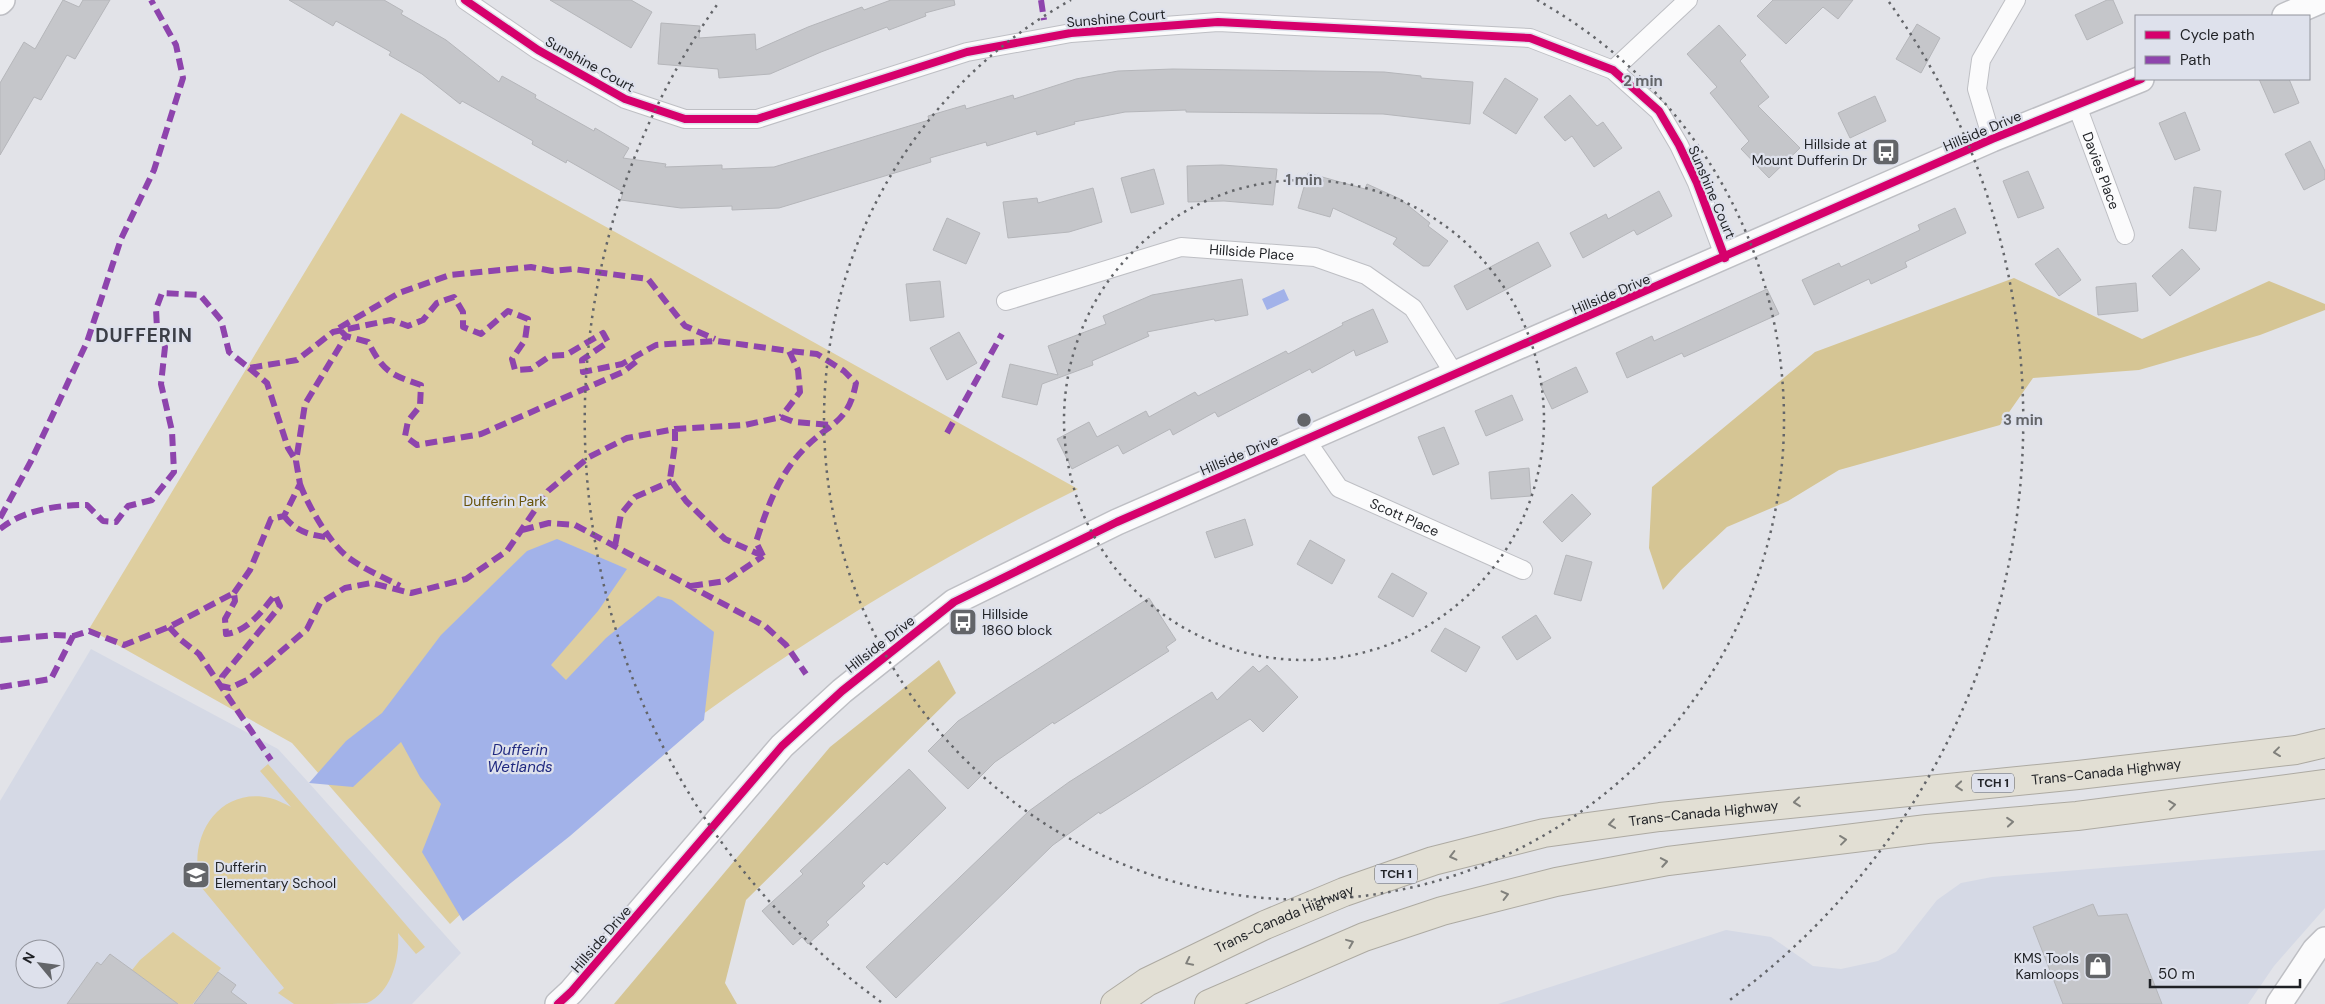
<svg xmlns="http://www.w3.org/2000/svg" width="2325" height="1004" font-family="'DM Sans',sans-serif">
	<style>
		.built { fill: #d5d9e5; fill-rule: evenodd }
		.green { fill: #dece9f }
		.forest { fill: #d5c594 }
		.water { fill: #a2b2e9 }
		.building { fill: #c5c6ca; stroke: #b5b6ba }
		.lines { fill: none; stroke-linecap: round; stroke-linejoin: round }
		.street-casing { stroke: #bebfc4; stroke-width: 20 }
		.secondary-casing { stroke: #bebfc4; stroke-width: 28 }
		.highway-casing { stroke: #adaaa2; stroke-width: 30 }
		.street { stroke: #fbfbfc; stroke-width: 18 }
		.secondary { stroke: #fbfbfc; stroke-width: 25 }
		.highway { stroke: #e2dfd4; stroke-width: 28 }
		.quiet { stroke: #8e44ad; stroke-width: 6; stroke-dasharray: 12 6; stroke-linecap: butt }
		.cycleway-casing { stroke: #dee1ec; stroke-width: 11 }
		.cycleway { stroke: #d6006c; stroke-width: 8 }
		.oneway { stroke: #80807c }
		.ring { fill: none; stroke: #636569; stroke-width: 2.5; stroke-dasharray: 2.5 5 }
		.labels { text-anchor: middle; dominant-baseline: central; stroke-width: 4.5; stroke-linejoin: round; paint-order: stroke }
		.shield { fill: #dee1ec; stroke: #585b61; stroke-width: 1 }
		.shield-label { font-size: 12px; font-weight: bold; fill: #1f2125 }
		.street-label { font-size: 14px; fill: #1f2125; stroke: #dee1ec }
		.poi-label { font-size: 14px; fill: #1f2125; stroke: #dee1ec; text-anchor: end }
		.park-label { font-size: 14px; fill: #675209; stroke: #dee1ec }
		.water-label { font-size: 15px; font-style: italic; fill: #202980; stroke: #dee1ec }
		.district-label { font-size: 19px; font-weight: bold; letter-spacing: 1px; fill: #3c3f47; stroke: #dee1ec }
		.centre { fill: #636569; stroke: #dee1ec; stroke-width: 2.5 }
		.ring-label { font-size: 15px; text-anchor: middle; font-weight: bold; fill: #636569; stroke: #dee1ec; stroke-width: 4.5; stroke-linejoin: round; paint-order: stroke }
	</style>
	<rect width="100%" height="100%" fill="#e2e3e8"/>
	<path class="built" d="M91,649L278,749L309,783L461,953L412,1004H0V801ZM25,949H55V979H25Z
		M2325,850V908L2274,966L2248,1004H1498L1726,930L1771,937L1813,966L1841,969L1878,961L1896,952L1937,900L1961,883L1992,877Z"/>
	<path class="green" d="M401,113L1078,489C848,602 636,747 450,924L292,743L89,629Z
		M268,764L425,947L416,954L398,933C400,957 392,992 367,1003C357,1004 308,1004 294,1004L278,993L284,988L202,888C185,842 216,786 270,798C278,800 285,804 291,807L260,771Z
		M173,932L221,968L193,1004H178L132,970L140,960Z"/>
	<path class="forest" d="M2014,278L2142,339L2269,281L2325,304V310L2260,335L2139,370L2033,378L2000,425L1839,470L1788,501L1727,527L1681,570L1663,590L1649,548L1652,487L1815,352Z
		M939,660L956,693L746,900L725,983L737,1004H614L830,747Z"/>
	<path class="water" d="M1284,289L1289,300L1267,310L1262,299Z
		M557,539L627,569L598,611L551,665L566,680L606,638L658,596L672,600L714,632L704,720L570,836L463,921L422,852L441,804L420,777L401,742L353,787L309,783L346,741L382,713L441,635L527,551Z"/>
	<path class="building" d="M63,0L79,7L83,0H110L75,59L67,55L41,100L34,97L0,155V83L24,42L35,49Z
		M289,0H384L403,11L401,14L446,40L499,82L502,76L536,95L535,98L594,131L595,128L629,148L623,158L666,164L665,167L722,165V169L774,167L929,120L928,116L965,105L966,109L1013,95L1014,99L1076,79L1118,71L1173,69L1384,72L1421,76V78L1473,82L1470,124L1383,114L1186,112V110L1125,112L1074,122L1075,124L1037,135L1036,131L987,146L986,142L930,158L931,162L779,208L732,210V206L681,208L621,200L623,192L567,160L566,163L532,144L533,141L462,101L460,104L422,74L389,55L391,52L336,21L333,26Z
		M550,0H631L652,12L631,48Z
		M891,0H954L955,5L925,13L926,16L889,30L887,27L821,52L770,74L719,78L718,69L658,64L661,23L700,26L699,38L755,34L756,50L808,27L862,7L864,10Z
		M1773,0H1853L1838,19L1823,7L1786,44L1757,16Z
		M2107,0H2113L2123,23L2087,40L2075,15Z
		M1917,24L1940,38L1921,73L1896,59Z
		M1719,25L1746,55L1740,61L1769,97L1758,106L1800,148L1769,178L1741,149L1749,141L1710,93L1717,87L1687,54Z
		M1505,78L1538,99L1516,134L1483,113Z
		M2259,79H2289L2299,103L2274,113Z
		M1570,95L1597,126L1603,122L1622,148L1594,167L1572,136L1565,141L1544,117Z
		M1875,96L1886,121L1850,138L1838,113Z
		M2185,112L2200,150L2175,160L2159,123Z
		M2310,141L2325,171V179L2304,190L2285,154Z
		M1222,165L1277,169L1273,205L1224,201L1188,202L1187,166Z
		M1154,169L1164,204L1131,213L1121,178Z
		M2028,171L2044,208L2018,218L2003,181Z
		M1308,173L1365,189L1367,184L1400,199L1430,223L1428,226L1448,241L1429,266H1423L1393,244L1397,238L1333,208L1330,217L1298,208Z
		M2194,187L2221,191L2216,231L2189,228Z
		M1093,188L1102,222L1069,232L1008,238L1003,202L1037,198L1038,203Z
		M1659,191L1672,216L1637,235L1634,230L1583,258L1570,233L1606,214L1608,219Z
		M1955,208L1966,233L1905,262L1907,267L1871,284L1869,279L1814,305L1802,280L1839,263L1841,267L1920,230L1918,225Z
		M947,218L980,233L966,264L933,250Z
		M1538,242L1551,266L1467,310L1454,286Z
		M2058,248L2081,280L2059,296L2035,264Z
		M2182,249L2200,269L2170,296L2152,276Z
		M1242,279L1248,315L1215,321L1214,319L1147,332L1149,336L1092,361L1093,365L1042,384L1037,405L1002,397L1010,364L1058,375L1048,346L1106,324L1103,316L1152,295Z
		M940,281L944,317L910,321L906,284Z
		M2136,283L2138,311L2098,315L2096,287Z
		M1767,289L1779,314L1684,357L1682,353L1627,378L1616,353L1652,336L1654,341Z
		M1373,309L1388,342L1356,356L1354,350L1312,373L1310,369L1218,417L1215,412L1173,435L1170,429L1123,454L1118,445L1072,469L1057,439L1089,422L1097,437L1146,411L1149,417L1195,392L1198,396L1286,351L1288,354L1343,325L1342,323Z
		M959,332L977,363L947,380L930,348Z
		M1576,367L1588,392L1552,409L1540,384Z
		M1512,395L1523,420L1486,436L1475,411Z
		M1444,427L1459,464L1433,475L1418,437Z
		M1529,468L1531,496L1491,499L1489,472Z
		M1572,494L1591,514L1562,542L1543,522Z
		M1245,519L1253,545L1215,558L1206,532Z
		M1310,540L1345,560L1332,584L1297,564Z
		M1566,555L1592,562L1581,601L1554,594Z
		M1392,573L1427,593L1413,617L1378,597Z
		M1149,598L1176,640L1166,647L1169,651L1054,724L1053,722L995,762L968,789L928,751L958,721L1008,688Z
		M1536,615L1551,638L1517,660L1502,637Z
		M1445,628L1480,647L1466,672L1431,651Z
		M1267,665L1298,697L1263,732L1250,719L1100,814L1099,812L1053,845L896,998L866,967L1029,811L1069,782L1212,692L1217,700L1253,666L1259,672Z
		M909,769L946,808L887,865L884,862L862,883L865,886L826,922L829,925L808,944L802,937L793,945L762,911L803,874L800,871Z
		M2093,904L2098,916L2127,914L2162,1004H2063L2033,927Z
		M110,954L132,970L178,1004H67L97,962L101,965Z
		M218,972L236,985L231,992L247,1004H194Z"/>
	<g class="lines">
		<defs>
			<g id="street">
				<path d="M465,0L538,50L625,99L685,119H757L967,52L1071,33L1218,22L1530,38L1613,70L1659,111L1679,145L1697,183L1725,258"/>
				<path d="M1613,70L1688,0"/>
				<path id="s1" d="M2077,106L2125,235"/>
				<path d="M1992,139L1977,89L1981,60L2016,0"/>
				<path id="s2" d="M1006,301L1181,247L1315,257L1366,275L1413,308L1455,375"/>
				<path id="s3" d="M1306,440L1339,488L1523,570"/>
			</g>
			<path id="secondary" d="M0,2L2,0
				M2285,16L2322,0
				M558,1004L571,992L782,746L842,691L954,602L1117,522L1992,139L2141,79
				M2279,1004L2315,950L2325,940"/>
			<g id="highway">
				<path id="s4" d="M1115,1004L1147,982L1265,925L1344,892L1433,861L1544,833L1660,817L2078,775L2296,750L2325,743"/>
				<path d="M1209,1004L1364,937L1442,911L1556,882L1668,861L1927,829L2077,816L2325,784"/>
			</g>
		</defs>
		<use href="#street" class="street-casing"/>
		<use href="#secondary" class="secondary-casing"/>
		<use href="#highway" class="highway-casing"/>
		<use href="#street" class="street"/>
		<use href="#secondary" class="secondary"/>
		<use href="#highway" class="highway"/>
		<path class="quiet" d="M1041,0L1044,20
			M339,328L399,293L450,275L531,267L552,271L573,269L648,279L685,326L715,339
			M341,331L346,336L368,342C384,372 389,374 421,385L420,406L408,421L405,436L417,445L481,434L623,372L637,361
			M249,368L267,383L288,448L296,461
			M781,417L794,422L831,425
			M675,429V444L670,479L686,501L725,539L763,556
			M947,433L1002,334
			M300,484C308,506 330,544 349,558C364,569 383,577 400,586
			M284,516C297,533 311,535 331,538
			M0,518L31,461L87,342L121,239L154,170L183,78L176,45L151,0
			M0,529C23,510 57,505 87,505L103,521L116,522L128,506L152,500L174,472L172,431L161,384L165,347L157,329L156,309L162,293L200,295L221,320L229,352L249,368L297,360L333,332L391,320L408,326L423,320L437,303L454,297L463,312V327L481,334L508,311L528,319L525,340L512,359L515,370L531,369L550,356L566,355L603,333L608,342L582,360L583,372L622,364L656,345L682,343L717,341L789,351L798,370L800,392L781,417
			M522,530L549,523L575,525L765,626L786,645L806,674
			M615,546L621,514L635,497L672,481
			M763,556L756,542C767,508 778,476 803,450C829,422 848,425 856,383L844,371L817,354L789,351
			M691,586L726,581L763,556
			M234,593L250,570L271,519L284,516L300,484L296,461L305,404L346,336
			M169,627L181,640L199,654L271,760
			M0,640L55,635L73,636L89,631L124,645L169,627L234,593L235,601L225,619L226,634C247,632 262,611 275,595L280,606L222,677L221,686L230,688L247,680L269,662L307,629L320,603L345,588L371,583L411,593L466,579L507,551L548,491L589,457L627,438L675,429L745,425L781,417
			M0,687L51,679L73,636"/>
		<defs>
			<path id="cycleway" d="M465,0L538,50L625,99L685,119H757L967,52L1071,33L1218,22L1530,38L1613,70L1659,111L1679,145L1697,183L1725,258
				M558,1004L571,992L782,746L842,691L954,602L1117,522L1992,139L2141,79"/>
		</defs>
		<use href="#cycleway" class="cycleway-casing"/>
		<use href="#cycleway" class="cycleway"/>
	</g>
	<defs><path id="oneway-chevron" d="M-2-3.5L2.5 0L-2 3.5" fill="none" stroke-width="1.6" stroke-linecap="round" stroke-linejoin="round" transform="scale(1.25)"/></defs>
	<g class="oneway">
		<use href="#oneway-chevron" transform="translate(2277 752) rotate(173)"/>
		<use href="#oneway-chevron" transform="translate(1959 786) rotate(175)"/>
		<use href="#oneway-chevron" transform="translate(1797 802) rotate(174)"/>
		<use href="#oneway-chevron" transform="translate(2172 805) rotate(-7)"/>
		<use href="#oneway-chevron" transform="translate(2010 822) rotate(-5)"/>
		<use href="#oneway-chevron" transform="translate(1612 824) rotate(172)"/>
		<use href="#oneway-chevron" transform="translate(1843 840) rotate(-7)"/>
		<use href="#oneway-chevron" transform="translate(1453 856) rotate(166)"/>
		<use href="#oneway-chevron" transform="translate(1664 862) rotate(-10)"/>
		<use href="#oneway-chevron" transform="translate(1505 895) rotate(-14)"/>
		<use href="#oneway-chevron" transform="translate(1350 943) rotate(-22)"/>
		<use href="#oneway-chevron" transform="translate(1189 962) rotate(154)"/>
	</g>
	<g class="ring">
		<circle cx="1304" cy="420" r="240"/>
		<path d="M1537 0A480 480 0 1 1 1071 0"/>
		<path d="M881 1002A719 719 0 0 1 719 2M1889 2A719 719 0 0 1 1727 1002"/>
	</g>
	<defs>
		<symbol id="bus-square" viewBox="-11 -11 22 22"><rect x="-9" y="-9" width="18" height="18" rx="4" fill="#636569" stroke="#dee1ec"/><path d="M-5-6H5V4H4V6H2V4H-2V6H-4V4H-5ZM-3.5-4V0h7V-4ZM-3.5 1.2v1.5H-2V1.2ZM2 1.2v1.5H3.5V1.2Z" fill="#fff"/></symbol>
		<symbol id="school-square" viewBox="-11 -11 22 22"><rect x="-9" y="-9" width="18" height="18" rx="4" fill="#636569" stroke="#dee1ec"/><path d="M0-5L7-2L0 1L-7-2ZM-4 1L0 2.5L4 1V4Q0 6-4 4Z" fill="#fff"/></symbol>
		<symbol id="shop-square" viewBox="-11 -11 22 22"><rect x="-9" y="-9" width="18" height="18" rx="4" fill="#636569" stroke="#dee1ec"/><path d="M-5-2.5h2.3a2.7 3.5 0 0 1 5.4 0H5L5.5 6h-11ZM-1.5-2.5h3a1.5 2.3 0 0 0-3 0Z" fill="#fff"/></symbol>
	</defs>
	<g fill-rule="evenodd">
		<use href="#bus-square" x="1870" y="136" width="32" height="32"/>
		<use href="#bus-square" x="947" y="606" width="32" height="32"/>
		<use href="#school-square" x="180" y="859" width="32" height="32"/>
		<use href="#shop-square" x="2082" y="950" width="32" height="32"/>
	</g>
	<g class="labels">
		<g class="shield">
			<rect x="1972" y="773.5" width="42" height="19" rx="4"/>
			<rect x="1375" y="864.5" width="42" height="19" rx="4"/>
		</g>
		<g class="shield-label">
			<text x="1993" y="783">TCH 1</text>
			<text x="1396" y="874">TCH 1</text>
		</g>
		<g class="street-label">
			<text transform="translate(1116 18) rotate(-5)">Sunshine Court</text>
			<text transform="translate(590 64) rotate(29)">Sunshine Court</text>
			<text transform="translate(1982 131) rotate(-23)">Hillside Drive</text>
			<text stroke="none"><textPath href="#s1" startOffset="69">Davies Place</textPath></text>
			<text transform="translate(1712 192) rotate(67)">Sunshine Court</text>
			<text stroke="none"><textPath href="#s2" startOffset="254">Hillside Place</textPath></text>
			<text transform="translate(1611 294) rotate(-23)">Hillside Drive</text>
			<text transform="translate(1239 455) rotate(-23)">Hillside Drive</text>
			<text stroke="none"><textPath href="#s3" startOffset="130">Scott Place</textPath></text>
			<text transform="translate(880 644) rotate(-38)">Hillside Drive</text>
			<text stroke="none"><textPath href="#s4" startOffset="1030">Trans-Canada Highway</textPath></text>
			<text stroke="none"><textPath href="#s4" startOffset="625">Trans-Canada Highway</textPath></text>
			<text stroke="none"><textPath href="#s4" startOffset="190">Trans-Canada Highway</textPath></text>
			<text transform="translate(601 939) rotate(-49)">Hillside Drive</text>
		</g>
		<g class="poi-label">
			<text x="1867" y="144">Hillside at<tspan x="1867" dy="16">Mount Dufferin Dr</tspan></text>
			<text x="982" y="614" text-anchor="start">Hillside<tspan x="982" dy="16">1860 block</tspan></text>
			<text x="215" y="867" text-anchor="start">Dufferin<tspan x="215" dy="16">Elementary School</tspan></text>
			<text x="2079" y="958">KMS Tools<tspan x="2079" dy="16">Kamloops</tspan></text>
		</g>
		<g class="park-label">
			<text x="505" y="501">Dufferin Park</text>
		</g>
		<g class="water-label">
			<text x="520" y="750">Dufferin<tspan x="520" dy="17">Wetlands</tspan></text>
		</g>
		<g class="district-label">
			<text x="144" y="335">DUFFERIN</text>
		</g>
	</g>
	<circle cx="1304" cy="420" r="8" class="centre"/>
	<g class="ring-label">
		<text x="1643" y="86">2 min</text>
		<text x="1304" y="185">1 min</text>
		<text x="2023" y="425">3 min</text>
	</g>
	<rect x="2135" y="15" width="175" height="65" fill="#dee1ec" stroke="#92949c"/>
	<rect x="2145" y="31" width="25" height="8" fill="#d6006c" stroke="#92949c"/>
	<text x="2180" y="40" font-size="15" fill="#1f2125">Cycle path</text>
	<rect x="2145" y="56" width="25" height="8" fill="#8e44ad" stroke="#92949c"/>
	<text x="2180" y="65" font-size="15" fill="#1f2125">Path</text>
	<g transform="translate(40 964) rotate(299)"><circle r="24" fill="#dee1ec" stroke="#92949c"/>
	<path d="M0-4L9 19L0 12L-9 19Z" fill="#636569"/>
	<text y="-8" font-size="14" font-weight="bold" text-anchor="middle" fill="#1f2125">N</text>
	</g>
	<path d="M2150 979v8h150v-8" fill="none" stroke="#1f2125" stroke-width="2.5"/>
	<text x="2158" y="979" font-size="15" fill="#1f2125" stroke="#dee1ec" stroke-width="4" paint-order="stroke">50 m</text>
</svg>
